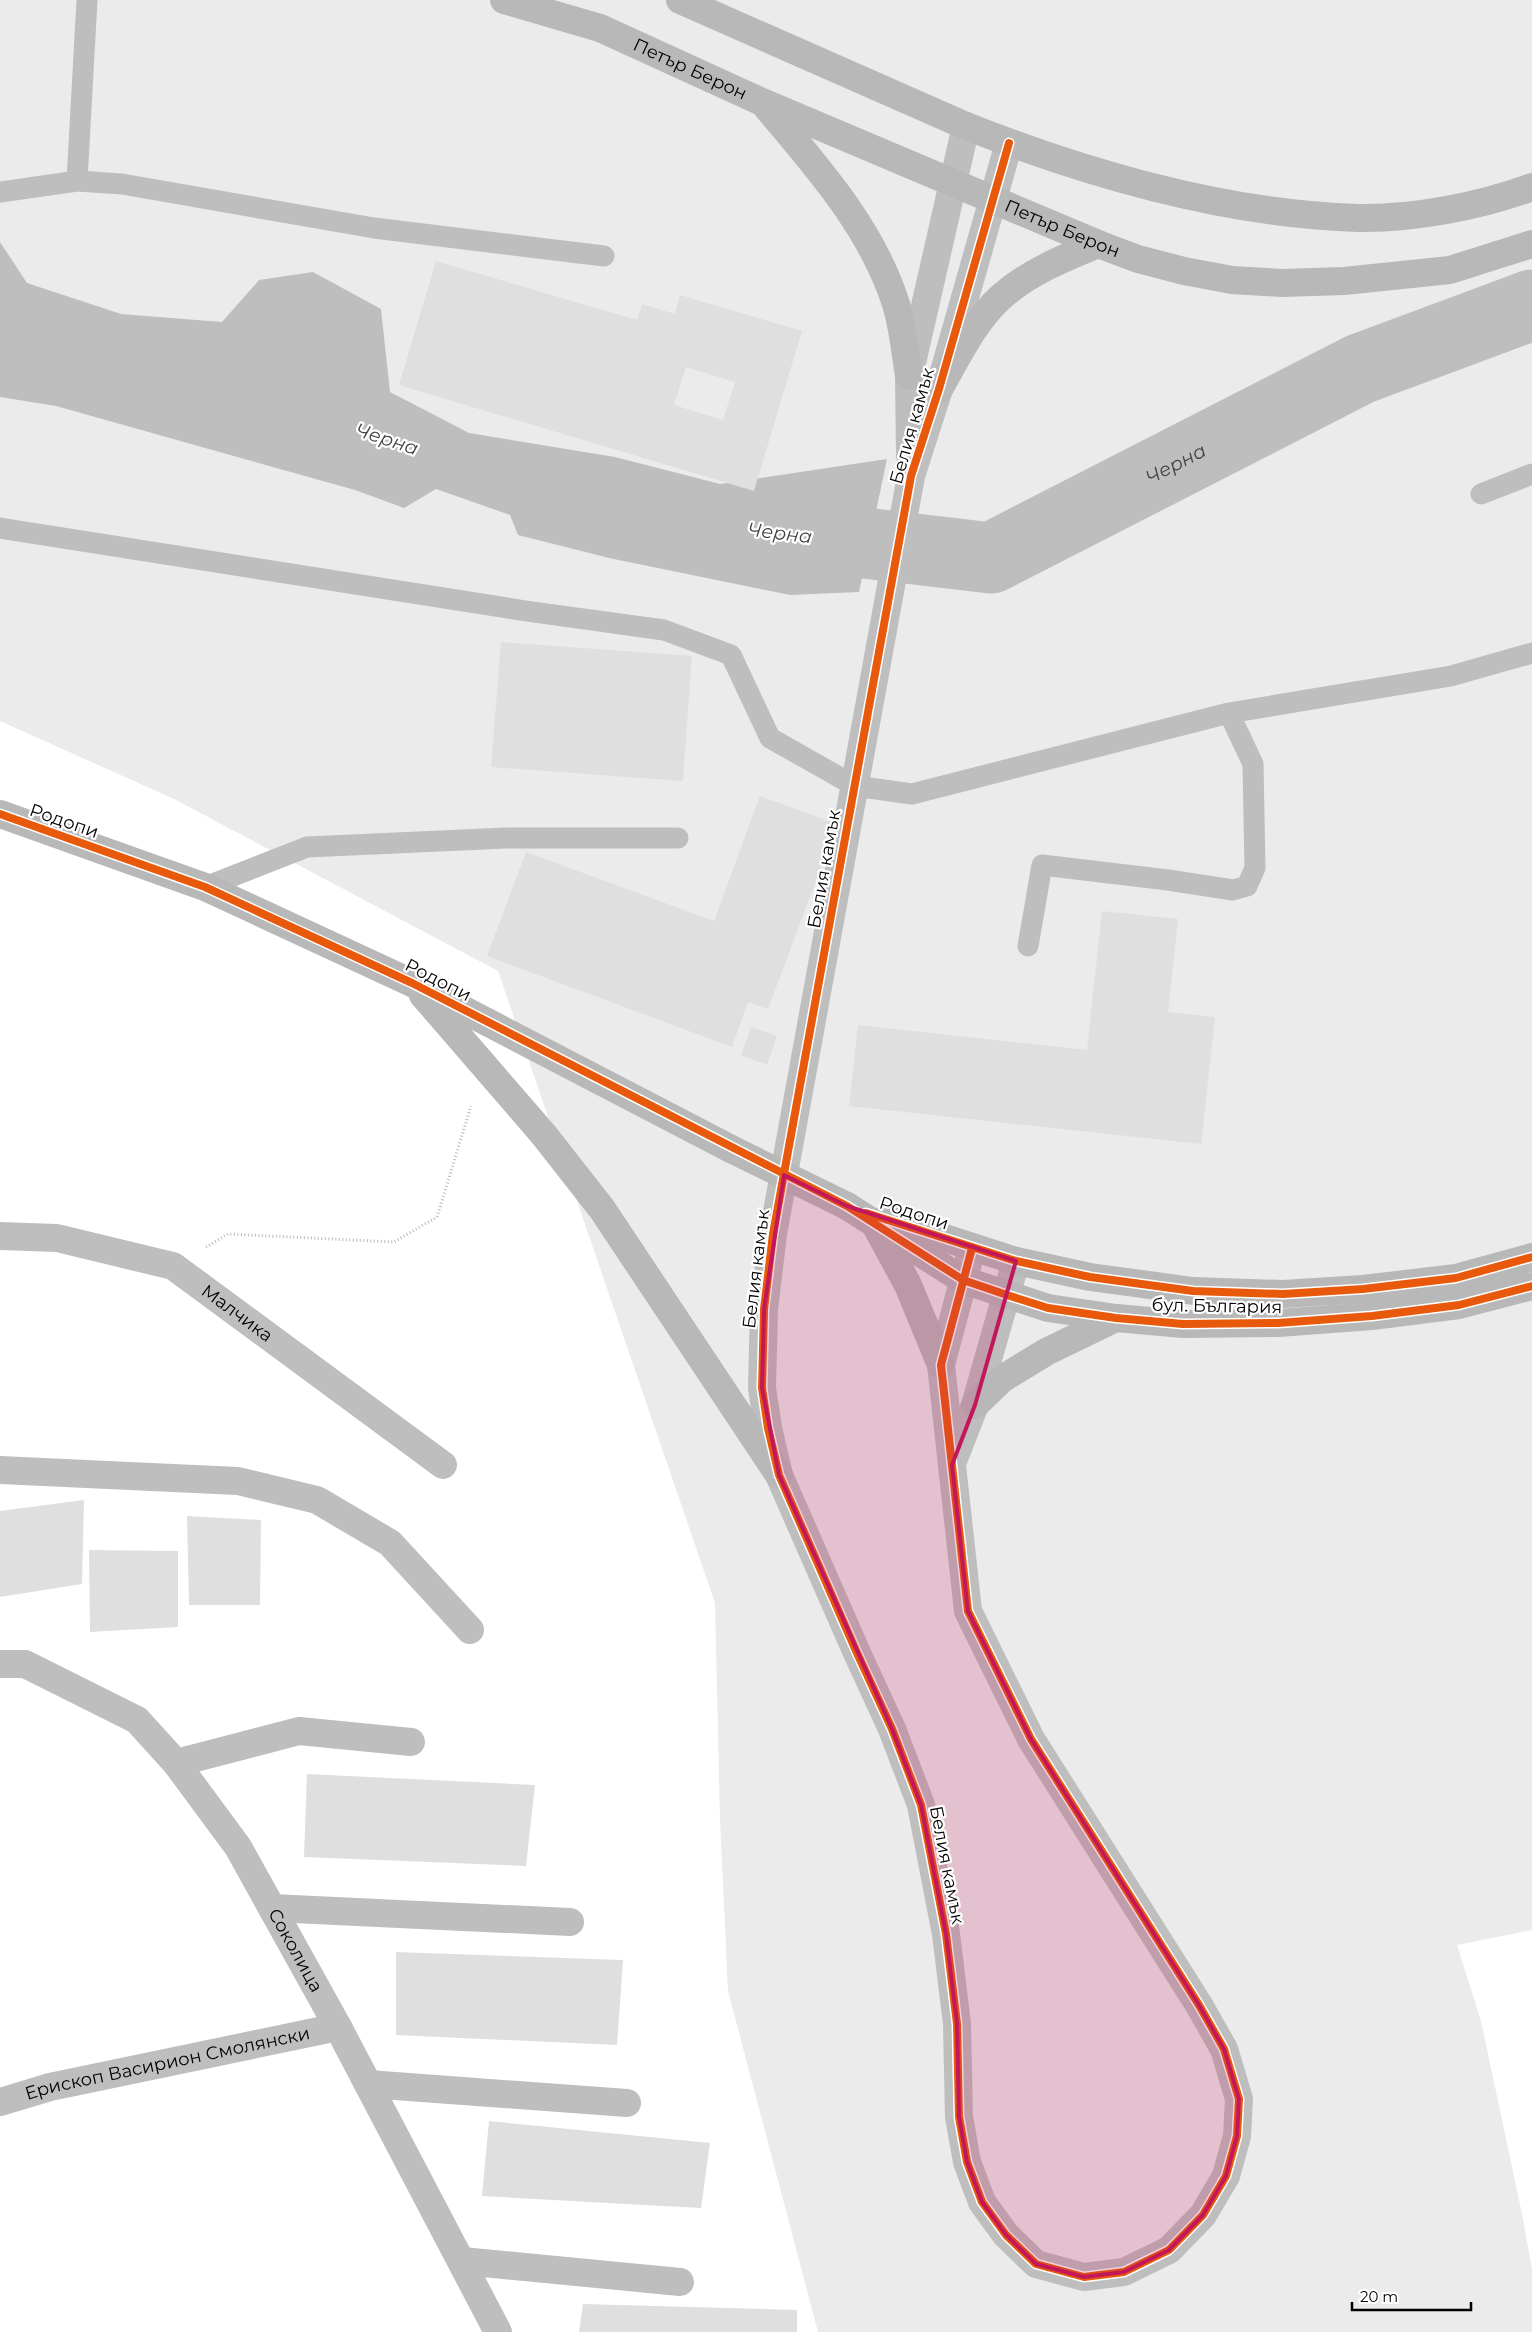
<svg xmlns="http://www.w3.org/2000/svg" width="1532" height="2332" font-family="Montserrat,sans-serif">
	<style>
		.green { fill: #ebebeb }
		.water { fill: #bebebe }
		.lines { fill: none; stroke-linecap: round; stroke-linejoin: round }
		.river { stroke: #bebebe; stroke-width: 71 }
		.building { fill: #dfdfdf; fill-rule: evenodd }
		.path { stroke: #b9b9b9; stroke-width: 3; stroke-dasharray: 1 2.5; stroke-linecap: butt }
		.lane { stroke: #bebebe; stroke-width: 21 }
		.street { stroke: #bebebe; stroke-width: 28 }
		.secondary { stroke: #b8b8b8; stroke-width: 28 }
		.secondary-bridge { stroke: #b8b8b8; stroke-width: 28 }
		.cycleway-casing { stroke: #fff; stroke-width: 11 }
		.cycleway { stroke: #e8590c; stroke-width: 8 }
		.marked { fill: #c2185b; fill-opacity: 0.2; stroke: #c2185b; stroke-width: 4; stroke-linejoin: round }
		.labels { text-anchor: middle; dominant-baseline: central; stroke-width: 4.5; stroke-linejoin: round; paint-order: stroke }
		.street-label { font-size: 18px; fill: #000; stroke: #fff }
		.water-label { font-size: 19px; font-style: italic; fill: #434343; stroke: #fff }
	</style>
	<rect width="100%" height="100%" fill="#fff"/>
	<path class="green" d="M0,0H1532V1930L1457,1945L1481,2021L1522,2214L1532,2269V2332H818L728,1991L720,1819L715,1603L498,971L174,799L0,721Z"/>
	<path class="water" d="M0,242L27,283L121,314L222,322L259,280L313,272L381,309L390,392L469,433L615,457L720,484L887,459L859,592L790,595L609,558L518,535L510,515L436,489L404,508L355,490L56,406L0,397Z"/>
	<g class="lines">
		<path class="river" id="s1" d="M771,532L991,558L1360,369L1532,305"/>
	</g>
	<path class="building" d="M436,261L637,320L642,304L675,314L680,295L802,331L754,491L399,385ZM686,367L735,382L723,420L674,405Z
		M501,642L692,656L683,781L491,767Z
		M760,796L837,824L768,1009L748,1002L732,1047L487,956L526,852L714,921Z
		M1102,911L1178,919L1168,1012L1215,1017L1201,1144L849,1106L858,1025L1087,1050Z
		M751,1027L777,1036L767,1065L741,1055Z
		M84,1500L82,1584L0,1597V1511Z
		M187,1516L261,1520L260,1605H189Z
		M89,1550L178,1551V1627L90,1632Z
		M307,1774L535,1785L526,1866L304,1857Z
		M396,1952L623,1960L617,2045L396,2035Z
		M489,2121L710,2143L701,2208L482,2196Z
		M583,2304L797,2310V2332H579Z"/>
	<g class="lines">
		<path class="path" d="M206,1247L228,1234L394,1242L437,1217L471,1106"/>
		<path class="lane" d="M77,181L87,0
			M0,192L77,181L122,184L374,228L604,256
			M1481,494L1532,474
			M0,528L526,611L664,630L731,655L770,738L855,786L912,794L1229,713L1451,676L1532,653
			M205,887L307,847L506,838H678
			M1028,946L1042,865L1168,880L1233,890L1247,886L1255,868L1253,764L1229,713"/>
		<g class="street">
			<path d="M910,455L909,376L966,126"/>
			<path id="s2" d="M0,1236L57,1238L173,1266L443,1465"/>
			<path d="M972,1248L941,1365L968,1611L1031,1739L1199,2005L1224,2049L1239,2099L1237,2136L1226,2176L1203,2215L1169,2250L1124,2272L1084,2277L1036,2264L1006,2235L982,2202L967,2162L959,2117L957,2024L946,1934L921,1805L892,1729L857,1653L779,1475L768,1428L762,1388L764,1309L773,1234L911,476L939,389L1009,143"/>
			<path d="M953,1461L975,1405L1016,1261"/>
			<path d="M0,1470L238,1481L317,1500L390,1543L470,1630"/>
			<path id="s3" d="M0,1664H25L137,1720L176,1763L238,1847L338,2027L498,2332"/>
			<path d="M176,1763L299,1731L411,1742"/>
			<path d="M272,1908L570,1922"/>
			<path d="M368,2084L627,2103"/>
			<path id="s4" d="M0,2102L50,2087L338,2027"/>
			<path d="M462,2261L680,2282"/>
		</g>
		<g class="secondary">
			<path id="s5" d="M504,0L600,28L762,102L1098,244L1138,259L1184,271L1232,280L1282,283L1344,281L1450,270L1532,244"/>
			<path d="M680,0L966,126C1088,174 1226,214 1358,218C1413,219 1481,206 1532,187"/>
			<path d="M765,105C815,165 870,225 895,301C903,325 905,351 909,376"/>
			<path d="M939,389C957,358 974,321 1001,297C1029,272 1064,258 1098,244"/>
			<path d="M0,814L205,887L412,983L731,1149"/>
			<path d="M423,995L544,1135L602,1209L779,1475"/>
			<path d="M847,1206L963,1280L1048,1308L1116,1318L1183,1324L1278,1323L1372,1316L1459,1305L1532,1286"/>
			<path d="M886,1219L1016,1261L1090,1277L1193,1291L1283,1294L1363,1289L1456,1278L1532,1257"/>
			<path d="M876,1226L908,1285L941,1365"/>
			<path d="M975,1405L1002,1379L1046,1352L1116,1318"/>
		</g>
		<path class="secondary-bridge" d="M731,1149L847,1206"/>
		<defs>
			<path id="cycleway" d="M0,814L205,887L412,983L847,1206L963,1280L1007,1295L1048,1308L1116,1318L1183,1324L1278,1323L1372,1316L1459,1305L1532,1286
				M866,1213L1016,1261L1090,1277L1193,1291L1283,1294L1363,1289L1456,1278L1532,1257
				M972,1248L941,1365L968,1611L1031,1739L1199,2005L1224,2049L1239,2099L1237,2136L1226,2176L1203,2215L1169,2250L1124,2272L1084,2277L1036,2264L1006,2235L982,2202L967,2162L959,2117L957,2024L946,1934L921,1805L892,1729L857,1653L779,1475L768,1428L762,1388L764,1309L773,1234L911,476L939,389L1009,143"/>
		</defs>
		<use href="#cycleway" class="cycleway-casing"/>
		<use href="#cycleway" class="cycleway"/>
	</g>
	<path class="marked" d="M784,1175L847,1206L1016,1261L975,1405L952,1465L968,1611L1031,1739L1199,2005L1224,2049L1239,2099L1237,2136L1226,2176L1203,2215L1169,2250L1124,2272L1084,2277L1036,2264L1006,2235L982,2202L967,2162L959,2117L957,2024L946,1934L921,1805L892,1729L779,1475L762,1388L764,1309Z"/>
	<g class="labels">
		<g class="street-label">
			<text stroke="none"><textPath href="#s5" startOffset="199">Петър Берон</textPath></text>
			<text stroke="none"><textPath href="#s5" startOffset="604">Петър Берон</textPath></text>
			<text transform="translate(912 426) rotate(-74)">Белия камък</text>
			<text transform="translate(64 821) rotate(19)">Родопи</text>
			<text transform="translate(824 869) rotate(-80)">Белия камък</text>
			<text transform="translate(438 980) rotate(27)">Родопи</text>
			<text transform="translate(914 1213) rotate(18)">Родопи</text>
			<text transform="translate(756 1269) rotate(-83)">Белия камък</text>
			<text transform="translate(1217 1306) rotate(1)">бул. България</text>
			<text stroke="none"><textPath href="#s2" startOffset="256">Малчика</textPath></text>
			<text transform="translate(947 1865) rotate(79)">Белия камък</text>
			<text stroke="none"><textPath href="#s3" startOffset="431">Соколица</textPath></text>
			<text stroke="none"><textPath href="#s4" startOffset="172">Ерископ Васирион Смолянски</textPath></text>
		</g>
		<g class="water-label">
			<text transform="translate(387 439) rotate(18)">Черна</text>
			<text stroke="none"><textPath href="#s1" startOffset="429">Черна</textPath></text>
			<text transform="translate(780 533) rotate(7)">Черна</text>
		</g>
	</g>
	<path d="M1352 2302v8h119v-8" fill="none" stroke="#000000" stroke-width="2.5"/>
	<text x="1360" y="2302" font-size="15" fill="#000000" stroke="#ffffff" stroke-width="4" paint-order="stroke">20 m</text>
</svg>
